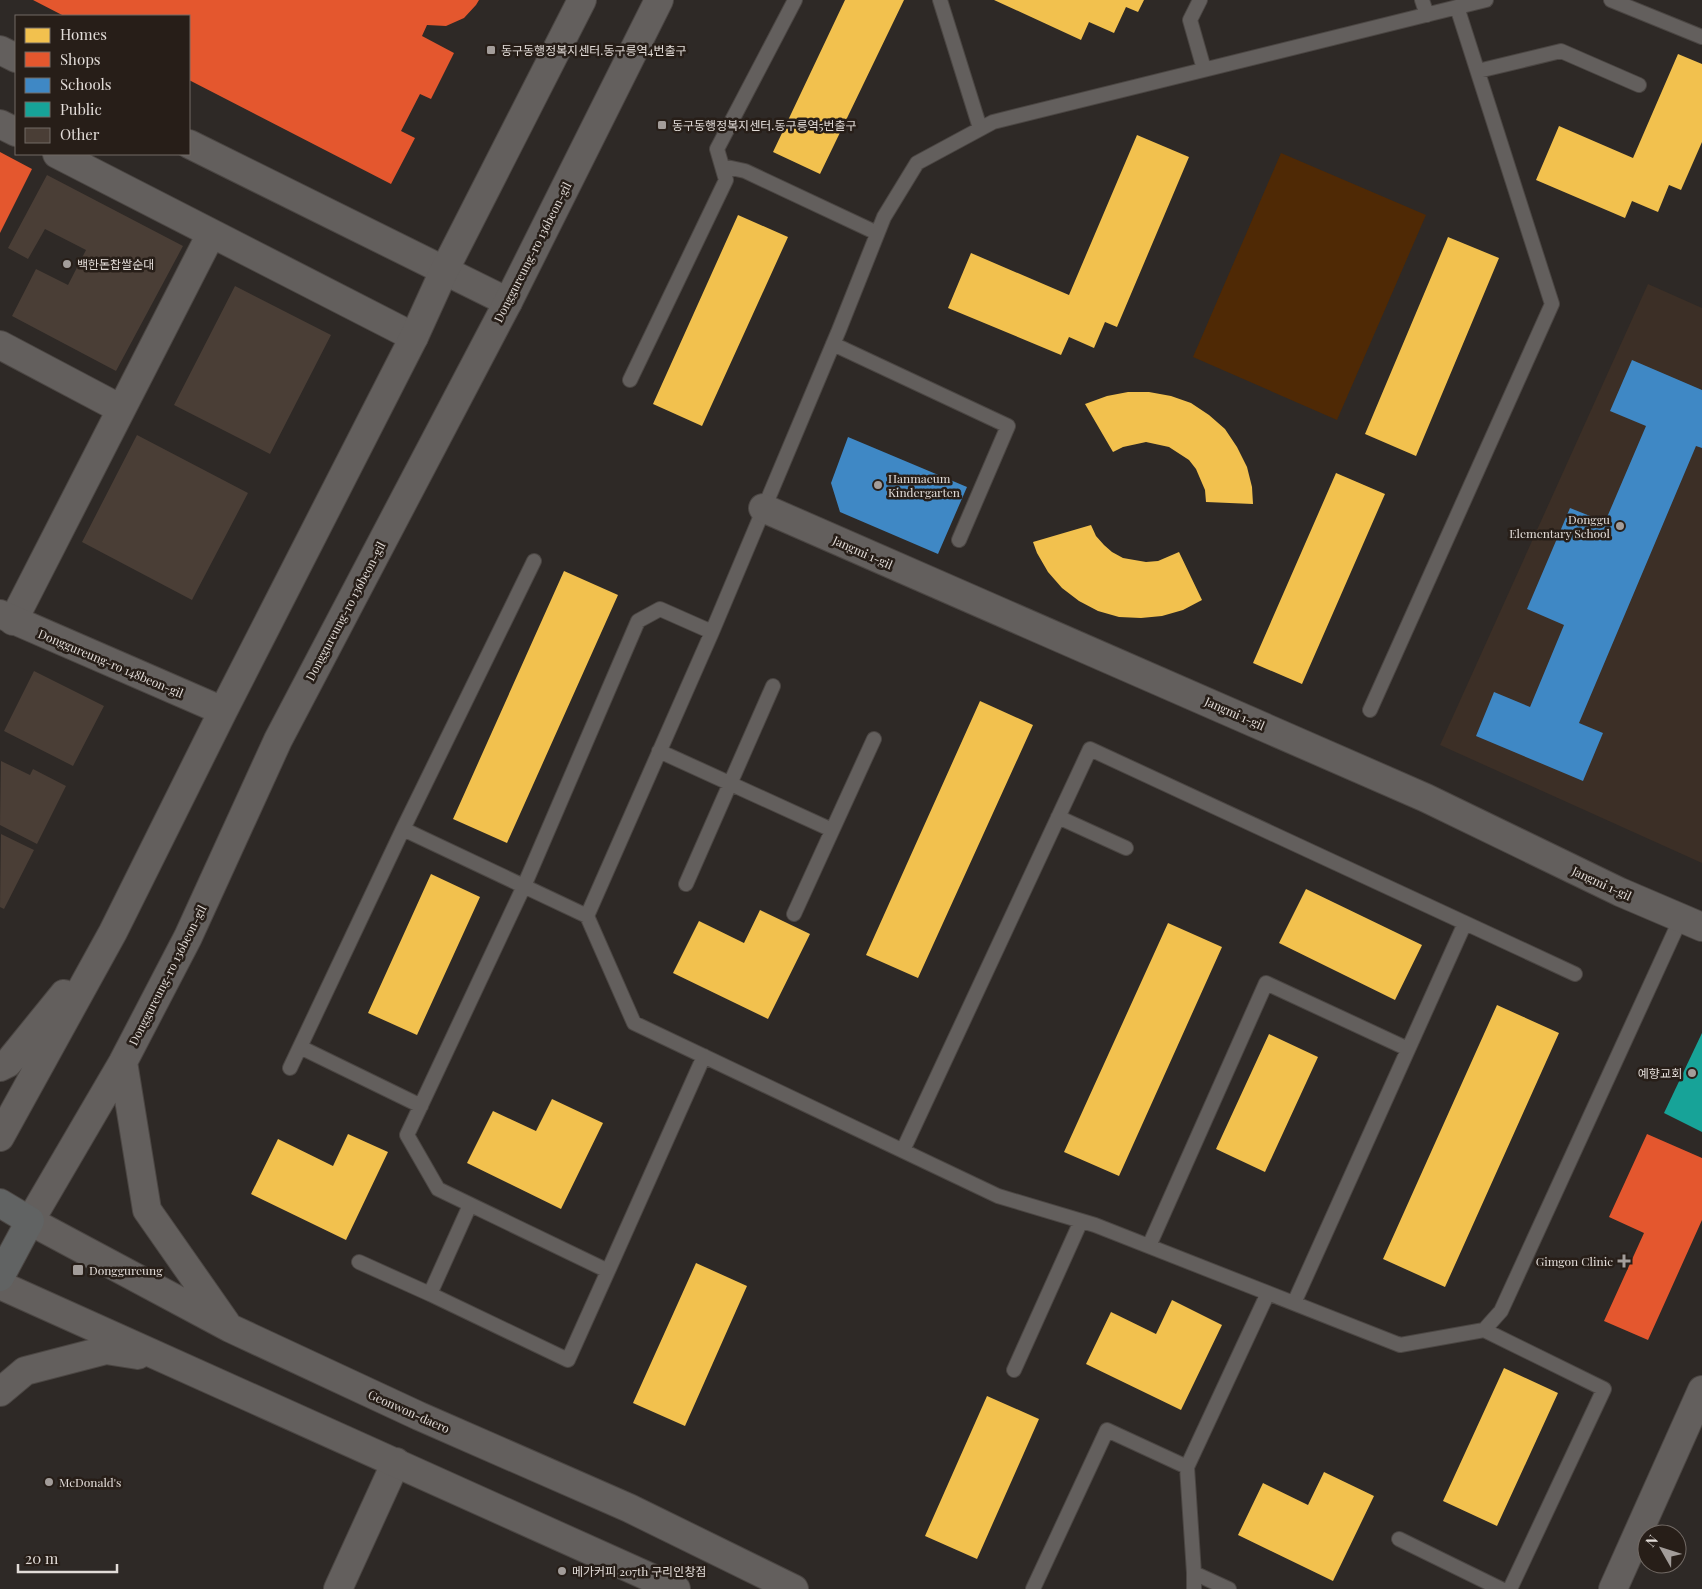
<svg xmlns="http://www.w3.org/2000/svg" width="1702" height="1589" font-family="'Playfair Display','Noto Sans KR',serif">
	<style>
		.built { fill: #3c2f26 }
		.green { fill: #4f2905 }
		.homes { fill: #f2c14e }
		.shops { fill: #e4572e }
		.schools { fill: #3f88c5 }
		.public { fill: #17a398 }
		.building { fill: #4a3e36 }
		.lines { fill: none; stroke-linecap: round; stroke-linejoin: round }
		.service-casing { stroke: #4b4643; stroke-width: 16 }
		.minor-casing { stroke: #4b4643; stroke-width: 30 }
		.tertiary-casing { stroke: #4b4643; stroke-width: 30 }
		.primary-casing { stroke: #4b4643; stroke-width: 30 }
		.service { stroke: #635f5d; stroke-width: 14 }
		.minor { stroke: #635f5d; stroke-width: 28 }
		.tertiary { stroke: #635f5d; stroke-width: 28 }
		.primary { stroke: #616363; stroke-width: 28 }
		.poi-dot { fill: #a39d9a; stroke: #271e18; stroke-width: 2 }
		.labels { text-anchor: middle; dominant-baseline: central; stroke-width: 5; stroke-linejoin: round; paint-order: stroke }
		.poi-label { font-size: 12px; fill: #e2dcd8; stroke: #271e18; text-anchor: start }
		.street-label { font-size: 12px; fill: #e2dcd8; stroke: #271e18 }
	</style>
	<rect width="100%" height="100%" fill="#2e2926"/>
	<path class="built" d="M1648,284L1702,308V863L1440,745Z"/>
	<path class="green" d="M1281,153L1426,215L1337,420L1193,357Z"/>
	<path class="homes" d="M845,0H904L820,174L773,152Z
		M994,0H1144L1138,12L1126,7L1114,33L1089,22L1081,40Z
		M1678,54L1702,64V142L1681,190L1669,185L1658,212L1632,201L1625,218L1536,180L1559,126L1633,158Z
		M1137,135L1189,157L1117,327L1105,322L1094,348L1069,337L1061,355L948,308L971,253L1069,295Z
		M738,215L788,237L702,426L653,404Z
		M1448,237L1499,258L1416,456L1365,434Z
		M1128,392H1149L1171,396L1191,403L1209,415L1225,429L1237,447L1247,467L1252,487L1253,504L1206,502L1205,490L1196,469L1189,460L1169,447L1146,442L1123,447L1113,452L1085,404L1107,396Z
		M1336,473L1385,494L1302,684L1253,663Z
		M1091,525L1096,536L1104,545L1112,552L1123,558L1146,562L1158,561L1179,552L1202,600L1183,610L1162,616L1141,618L1119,617L1098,611L1079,601L1062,588L1048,572L1037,553L1033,542Z
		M564,571L618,595L507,843L453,819Z
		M980,701L1033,725L918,978L866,955Z
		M431,874L480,897L417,1035L368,1013Z
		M1306,889L1422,945L1395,1000L1279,943Z
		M760,910L810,934L768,1019L673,973L699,921L744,943Z
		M1168,923L1222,947L1119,1176L1064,1152Z
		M1497,1005L1559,1033L1445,1287L1383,1259Z
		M1269,1034L1318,1057L1265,1172L1216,1149Z
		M552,1099L603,1123L561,1209L467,1163L493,1111L536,1131Z
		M348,1134L388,1152L346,1240L251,1194L278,1139L333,1166Z
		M696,1263L747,1286L685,1426L633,1403Z
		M1172,1300L1222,1325L1181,1410L1086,1364L1111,1312L1156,1334Z
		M1504,1368L1558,1393L1497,1526L1443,1501Z
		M987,1396L1039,1419L977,1559L925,1536Z
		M1324,1472L1374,1496L1333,1581L1238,1535L1263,1483L1308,1505Z"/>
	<path class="shops" d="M33,0H479L476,5L464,18L446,26L427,25L422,36L454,53L431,99L420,94L401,131L415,138L391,184L189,80V16H64Z
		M0,152L32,169L0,233Z
		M1647,1134L1702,1158V1220L1648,1340L1604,1321L1644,1233L1609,1217Z"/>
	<path class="schools" d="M1632,360L1702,390V448L1696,446L1579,723L1603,733L1583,781L1476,736L1494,692L1530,707L1564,625L1527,609L1570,508L1605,522L1646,426L1610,411Z
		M848,437L967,487L938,554L840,512L831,483Z"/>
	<path class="public" d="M1702,1033V1132L1664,1113Z"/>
	<path class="building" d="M47,175L183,246L116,371L12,316L36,269L68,285L86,250L45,229L28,259L8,248Z
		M235,286L331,335L270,454L174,405Z
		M137,435L248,493L192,600L82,542Z
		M34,671L104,706L73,766L4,731Z
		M1,761L30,775L33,769L66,786L37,844L0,825Z
		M1,834L34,850L4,909L0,907Z"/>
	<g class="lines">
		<defs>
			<path id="service" d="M940,0L980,128
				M1200,0L1190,20L1204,69
				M1422,0L1427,15
				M1486,0L993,122L917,163L884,217L839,330L712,632L587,916L634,1023L998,1196L1095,1225L1400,1345L1484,1330L1501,1311L1681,918
				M1611,0L1702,37
				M1478,71L1561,51L1639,85
				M722,166L745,171L877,233
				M833,344L1008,426L959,540
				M630,380L726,180L717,149L795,0
				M1370,710L1552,304L1457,7
				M659,751L832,830
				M1058,817L1126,848
				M403,829L587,916
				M686,884L773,686
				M794,914L874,739
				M300,1047L421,1106
				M704,1056L608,1271L438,1189L407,1135L524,886L638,621L660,609L712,632
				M290,1068L403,829L534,561
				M903,1150L1090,749L1575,974
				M1149,1246L1266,983L1408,1049
				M359,1262L430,1294L568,1360L608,1271
				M430,1294L470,1205
				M1294,1303L1465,923
				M1484,1330L1604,1389L1510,1589
				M1014,1370L1081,1221
				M1399,1539L1501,1589
				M1194,1573V1589
				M1033,1589L1107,1430L1187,1467
				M1229,1589L1194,1573L1187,1467L1268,1293"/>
			<path id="minor" d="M0,50L16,58
				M0,124L16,132
				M189,144L508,302
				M57,154L414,337
				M0,345L121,409
				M13,621L211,234
				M338,1589L396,1462"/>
			<path id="tertiary" d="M659,0L508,302L278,740L188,937L123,1062L30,1221L230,1328L419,1416L629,1508L794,1589
				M763,508L1426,798L1620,892L1702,927
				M0,614L223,711
				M123,1062L147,1210L226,1323
				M0,1067L8,1063L64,994
				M0,1137L113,932L223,711L414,337L444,271L582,0
				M0,1285L676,1589
				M0,1392L25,1371L106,1350L138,1355
				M1613,1589L1702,1390"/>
			<path id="primary" d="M0,1203L30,1221L0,1277"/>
		</defs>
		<use href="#service" class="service-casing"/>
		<use href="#minor" class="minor-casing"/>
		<use href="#tertiary" class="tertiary-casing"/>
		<use href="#primary" class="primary-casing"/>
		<use href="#service" class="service"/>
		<use href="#minor" class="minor"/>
		<use href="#tertiary" class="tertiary"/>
		<use href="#primary" class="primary"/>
	</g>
	<g class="poi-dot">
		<rect x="486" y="45" width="10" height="10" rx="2.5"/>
		<rect x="657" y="120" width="10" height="10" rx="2.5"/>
		<circle cx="67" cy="264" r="5"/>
		<circle cx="878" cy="485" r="5"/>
		<circle cx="1620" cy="526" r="5"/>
		<circle cx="1692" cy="1073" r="5"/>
		<path d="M1621.5 1253.5h5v5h5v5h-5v5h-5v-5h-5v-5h5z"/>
		<rect x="72" y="1264" width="12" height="12" rx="2.5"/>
		<circle cx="49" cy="1482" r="5"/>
		<circle cx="562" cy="1571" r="5"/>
	</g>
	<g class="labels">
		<g class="poi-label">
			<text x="501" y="50">동구동행정복지센터.동구릉역4번출구</text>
			<text x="672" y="125">동구동행정복지센터.동구릉역5번출구</text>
			<text x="77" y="264">백한돈찹쌀순대</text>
			<text x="888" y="478">Hanmaeum<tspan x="888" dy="14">Kindergarten</tspan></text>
			<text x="1610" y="519" text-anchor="end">Donggu<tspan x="1610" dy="14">Elementary School</tspan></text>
			<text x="1682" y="1073" text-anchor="end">예향교회</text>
			<text x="1613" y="1261" text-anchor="end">Gimgon Clinic</text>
			<text x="89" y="1270">Donggureung</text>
			<text x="59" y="1482">McDonald's</text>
			<text x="572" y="1571">메가커피 207th 구리인창점</text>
		</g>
		<g class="street-label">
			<text transform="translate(532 252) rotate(-63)">Donggureung-ro 136beon-gil</text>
			<text transform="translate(863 552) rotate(24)">Jangmi 1-gil</text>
			<text transform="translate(345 611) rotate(-62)">Donggureung-ro 136beon-gil</text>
			<text transform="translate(111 663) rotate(23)">Donggureung-ro 148beon-gil</text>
			<text transform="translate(1235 713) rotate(24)">Jangmi 1-gil</text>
			<text transform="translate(1602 883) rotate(25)">Jangmi 1-gil</text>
			<text transform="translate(167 975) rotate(-63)">Donggureung-ro 136beon-gil</text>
			<text transform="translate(409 1411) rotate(24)">Geonwon-daero</text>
		</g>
	</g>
	<rect x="15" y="15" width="175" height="140" fill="#271e18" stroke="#726a65"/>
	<rect x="25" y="28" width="25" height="15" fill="#f2c14e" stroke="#726a65"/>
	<text x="60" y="40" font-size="15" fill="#e2dcd8">Homes</text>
	<rect x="25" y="52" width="25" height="15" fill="#e4572e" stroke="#726a65"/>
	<text x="60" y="65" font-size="15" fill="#e2dcd8">Shops</text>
	<rect x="25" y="78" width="25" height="15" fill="#3f88c5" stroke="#726a65"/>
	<text x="60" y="90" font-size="15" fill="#e2dcd8">Schools</text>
	<rect x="25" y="102" width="25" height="15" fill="#17a398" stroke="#726a65"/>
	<text x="60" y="115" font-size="15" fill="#e2dcd8">Public</text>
	<rect x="25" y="128" width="25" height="15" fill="#4a3e36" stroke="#726a65"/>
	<text x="60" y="140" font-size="15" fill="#e2dcd8">Other</text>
	<g transform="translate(1662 1549) rotate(309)"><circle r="24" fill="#271e18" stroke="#726a65"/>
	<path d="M0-4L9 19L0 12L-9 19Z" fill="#a39d9a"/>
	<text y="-8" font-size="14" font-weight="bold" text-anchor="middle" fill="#e2dcd8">N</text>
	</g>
	<path d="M18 1564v8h99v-8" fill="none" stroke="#e2dcd8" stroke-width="2.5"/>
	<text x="25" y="1564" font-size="15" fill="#e2dcd8" stroke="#271e18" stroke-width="4" paint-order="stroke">20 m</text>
</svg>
